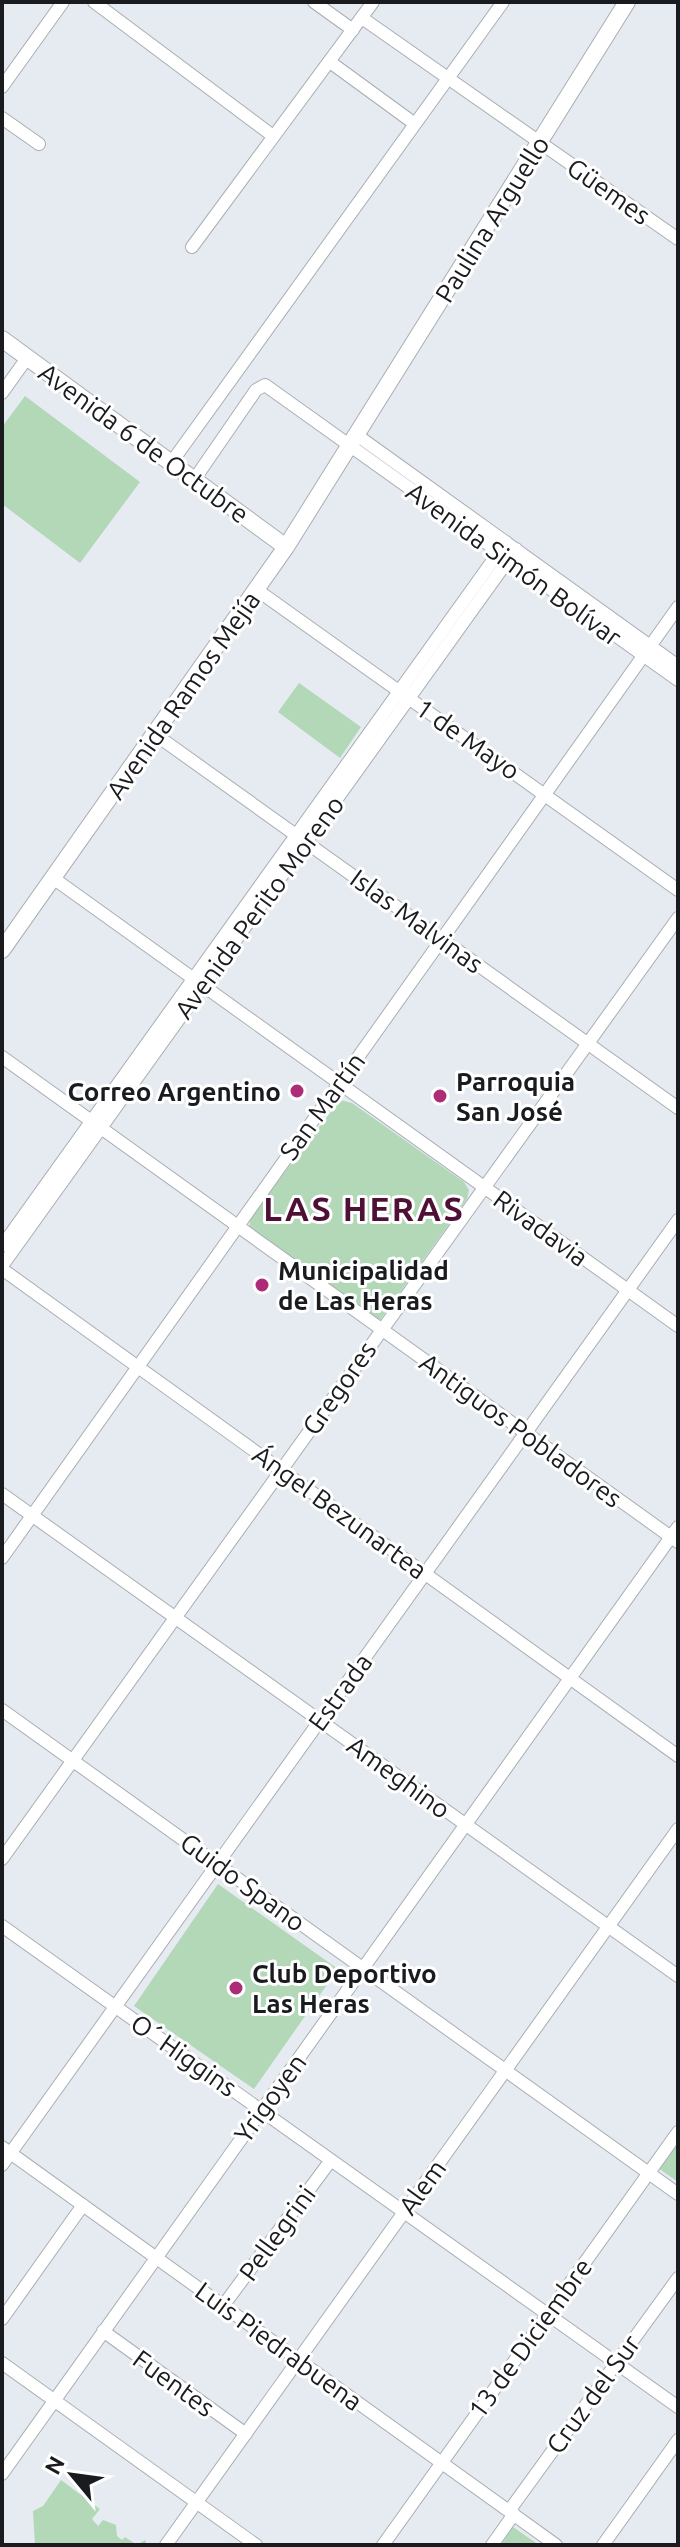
<svg xmlns="http://www.w3.org/2000/svg" width="680" height="2547" font-family="Ubuntu,sans-serif">
	<style>
		.green { fill: #b2d8b8 }
		.lines { fill: none; stroke-linecap: round; stroke-linejoin: round }
		.minor-casing { stroke: #a9aeb4; stroke-width: 14 }
		.major-casing { stroke: #a9aeb4; stroke-width: 18 }
		.minor { stroke: #fff; stroke-width: 12 }
		.major { stroke: #fff; stroke-width: 16 }
		.poi-dot { fill: #ad2b77; stroke: #fff; stroke-width: 3 }
		.labels { text-anchor: middle; dominant-baseline: central; stroke-width: 6; stroke-linejoin: round; paint-order: stroke }
		.street-label { font-size: 26px; fill: #191b1e; stroke: #fff }
		.poi-label { font-size: 26px; font-weight: bold; fill: #191b1e; stroke: #fff; text-anchor: start }
		.district-label { font-size: 34px; font-weight: bold; letter-spacing: 2px; fill: #4e1034; stroke: #fff }
	</style>
	<rect width="100%" height="100%" fill="#e6ebf2"/>
	<path class="green" d="M25,396L140,482L80,563L2,504V427Z
		M299,683L361,727L340,758L278,712Z
		M340,1100L352,1103L464,1182L469,1190L467,1199L380,1320L249,1229L251,1216Z
		M218,1884L338,1969L254,2089L134,2006Z
		M678,2140V2182L658,2168Z
		M61,2480L100,2509L92,2519L98,2526L103,2520L116,2525L117,2536L122,2540L125,2537L137,2545L145,2540L147,2545H35L33,2511L43,2506Z
		M513,2527L539,2545H501Z"/>
	<g class="lines">
		<defs>
			<path id="minor" d="M94,2L273,136
				M314,2L353,30
				M362,18L678,239
				M330,62L415,124
				M2,87L63,2
				M2,118L39,144
				M192,247L373,2
				M2,393L27,358
				M358,436L678,666
				M171,463L503,2
				M194,480L256,390L265,385L678,680
				M257,590L678,890
				M156,735L678,1108
				M53,878L678,1326
				M2,1057L678,1542
				M2,1246L506,542
				M2,1266L516,549
				M2,1269L678,1756
				M2,1494L678,1976
				M2,1558L678,607
				M2,1710L678,2194
				M2,1859L678,918
				M2,1926L678,2407
				M2,2147L556,2545
				M2,2165L678,1220
				M223,2306L331,2160
				M2,2319L83,2205
				M103,2331L246,2434
				M2,2363L256,2545
				M2,2474L678,1527
				M509,2511L678,2278
				M166,2545L678,1829
				M383,2545L678,2132
				M492,2545L514,2514
				M603,2545L678,2440"/>
			<path id="major" d="M2,339L286,547
				M2,950L286,547L627,2"/>
		</defs>
		<use href="#minor" class="minor-casing"/>
		<use href="#major" class="major-casing"/>
		<use href="#minor" class="minor"/>
		<use href="#major" class="major"/>
	</g>
	<g class="poi-dot">
		<circle cx="297" cy="1091" r="8"/>
		<circle cx="440" cy="1096" r="8"/>
		<circle cx="262" cy="1285" r="8"/>
		<circle cx="236" cy="1988" r="8"/>
	</g>
	<g class="labels">
		<g class="street-label">
			<text transform="translate(609 191) rotate(35)">Güemes</text>
			<text transform="translate(492 219) rotate(-58)">Paulina Arguello</text>
			<text transform="translate(144 443) rotate(36)">Avenida 6 de Octubre</text>
			<text transform="translate(514 564) rotate(36)">Avenida Simón Bolívar</text>
			<text transform="translate(183 695) rotate(-55)">Avenida Ramos Mejía</text>
			<text transform="translate(468 739) rotate(35)">1 de Mayo</text>
			<text transform="translate(259 907) rotate(-54)">Avenida Perito Moreno</text>
			<text transform="translate(417 921) rotate(36)">Islas Malvinas</text>
			<text transform="translate(322 1106) rotate(-54)">San Martín</text>
			<text transform="translate(541 1228) rotate(36)">Rivadavia</text>
			<text transform="translate(339 1388) rotate(-55)">Gregores</text>
			<text transform="translate(521 1430) rotate(36)">Antiguos Pobladores</text>
			<text transform="translate(340 1512) rotate(36)">Ángel Bezunartea</text>
			<text transform="translate(340 1692) rotate(-54)">Estrada</text>
			<text transform="translate(399 1777) rotate(36)">Ameghino</text>
			<text transform="translate(243 1882) rotate(36)">Guido Spano</text>
			<text transform="translate(184 2055) rotate(35)">O´ Higgins</text>
			<text transform="translate(270 2098) rotate(-54)">Yrigoyen</text>
			<text transform="translate(422 2187) rotate(-54)">Alem</text>
			<text transform="translate(277 2233) rotate(-54)">Pellegrini</text>
			<text transform="translate(530 2338) rotate(-54)">13 de Diciembre</text>
			<text transform="translate(279 2346) rotate(36)">Luis Piedrabuena</text>
			<text transform="translate(174 2383) rotate(36)">Fuentes</text>
			<text transform="translate(593 2394) rotate(-54)">Cruz del Sur</text>
		</g>
		<g class="poi-label">
			<text x="456" y="1081">Parroquia<tspan x="456" dy="30">San José</tspan></text>
			<text x="281" y="1091" text-anchor="end">Correo Argentino</text>
			<text x="278" y="1270">Municipalidad<tspan x="278" dy="30">de Las Heras</tspan></text>
			<text x="252" y="1973">Club Deportivo<tspan x="252" dy="30">Las Heras</tspan></text>
		</g>
		<g class="district-label">
			<text x="364" y="1208">LAS HERAS</text>
		</g>
	</g>
	<rect width="680" height="2547" fill="none" stroke="#191b1e" stroke-width="8"/>
	<g transform="translate(72 2475) rotate(299)" stroke="#ffffff" stroke-width="6" paint-order="stroke">
	<path d="M0-6L14 30L0 20L-14 30Z" fill="#191b1e"/>
	<text y="-12" font-size="22" font-weight="bold" text-anchor="middle" fill="#191b1e">N</text>
	</g>
</svg>
